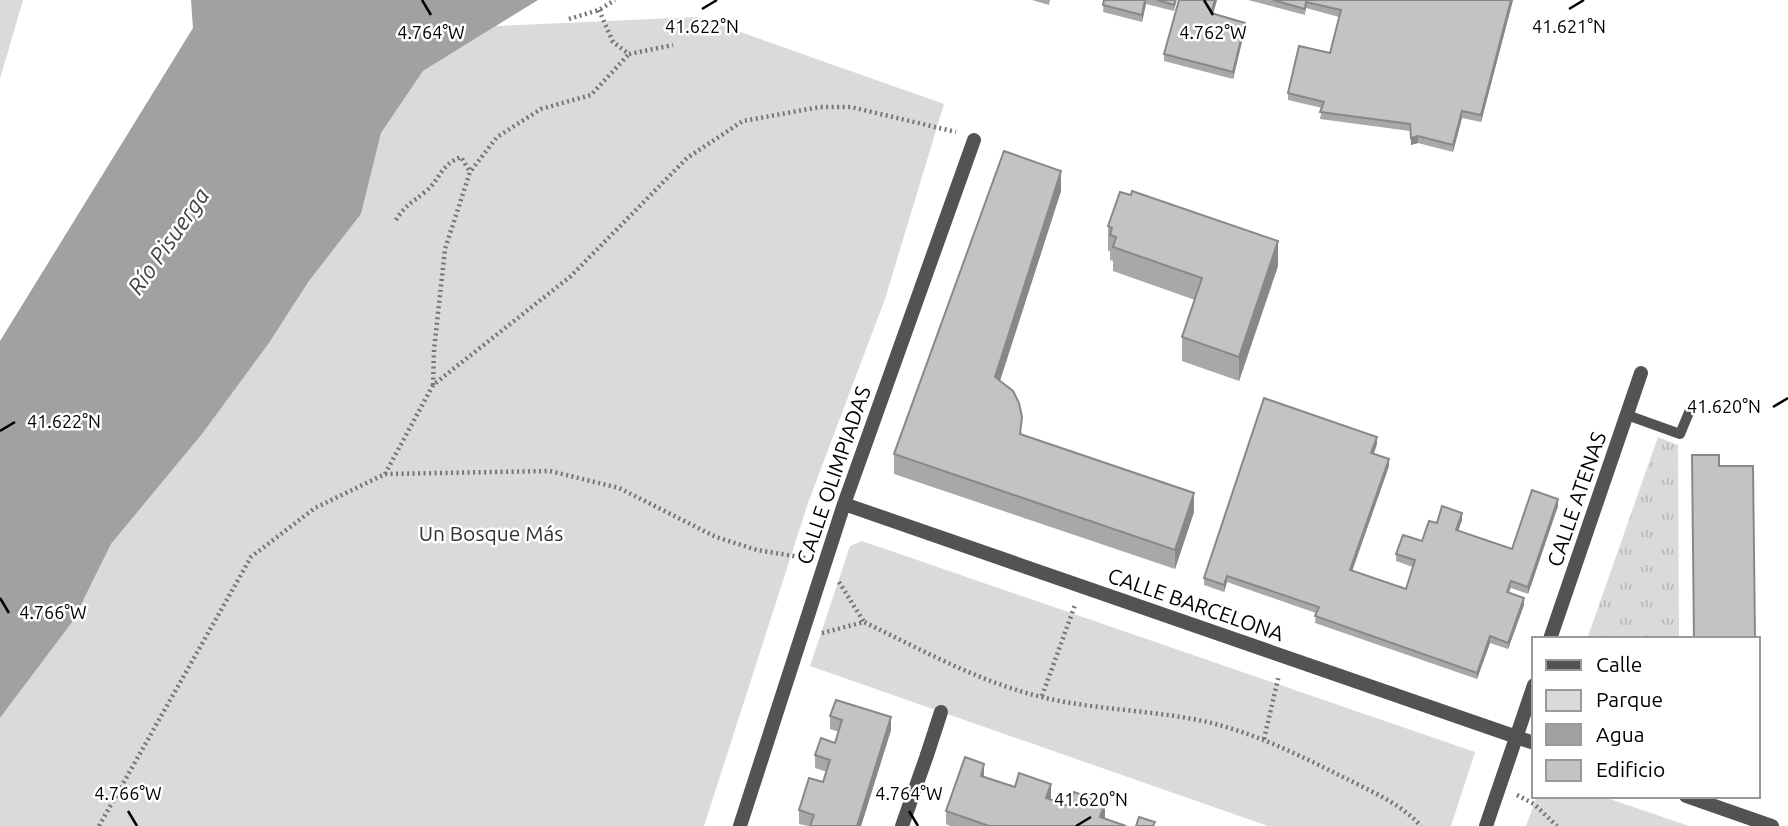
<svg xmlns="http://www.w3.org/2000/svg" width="1788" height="826" font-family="Ubuntu,sans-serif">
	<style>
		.grass { fill: url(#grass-tufts) }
		.green { fill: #dadada }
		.water { fill: #a1a1a1 }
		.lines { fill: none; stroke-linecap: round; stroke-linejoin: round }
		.path { stroke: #757575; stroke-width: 4.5; stroke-dasharray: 2 3.5; stroke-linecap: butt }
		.service { stroke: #535353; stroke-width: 10 }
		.pedestrian { stroke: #535353; stroke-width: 14 }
		.minor { stroke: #535353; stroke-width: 14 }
		.wall { fill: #a8a8a8 }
		.shaded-wall { fill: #888 }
		.building { fill: #c3c3c3; stroke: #888; stroke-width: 2 }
		.ticks { fill: none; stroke: #000; stroke-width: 2.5 }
		.labels { text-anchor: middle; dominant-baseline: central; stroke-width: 5; stroke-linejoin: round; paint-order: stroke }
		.street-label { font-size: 21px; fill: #000; stroke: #fff }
		.park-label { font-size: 21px; fill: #313131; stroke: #fff }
		.water-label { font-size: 23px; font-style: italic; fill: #424242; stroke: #fff }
		.ticks-label { font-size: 18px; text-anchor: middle; fill: #000; stroke: #fff; stroke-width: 5; stroke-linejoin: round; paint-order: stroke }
	</style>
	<defs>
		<pattern id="grass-tufts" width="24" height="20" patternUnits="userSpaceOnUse" patternTransform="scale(1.75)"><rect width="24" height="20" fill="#dadada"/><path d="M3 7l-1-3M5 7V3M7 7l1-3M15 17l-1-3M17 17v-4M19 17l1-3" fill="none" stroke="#b9b9b9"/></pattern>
	</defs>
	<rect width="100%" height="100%" fill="#fff"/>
	<path class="grass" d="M1658,437L1678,445L1679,639H1587Z"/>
	<path class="green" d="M0,0H23L0,79Z
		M698,17L944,104L885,299L808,503L704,826H0V718L73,621L111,544L202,434L269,343L309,281L361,214L381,133L423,71L496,26Z
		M862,541L1475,752L1451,826H1268L810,666L850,546Z
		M1537,796H1601L1689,826H1526Z"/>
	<path class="water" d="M191,0H538L423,71L381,133L361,214L309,281L269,343L202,434L111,544L73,621L0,718V341L193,28Z"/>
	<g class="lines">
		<path class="path" d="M599,10L613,42L629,54L673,45
			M569,19L599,10L615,0
			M396,220C405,205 412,203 425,192C441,179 439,166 461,157L470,172
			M433,385L434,350L445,249L470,172L497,137L541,109L591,95L629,54
			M385,474L433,385L571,276L687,158L743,121L820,107H851L956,132
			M839,582L864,622
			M822,633L864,622C918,648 972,678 1030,694C1086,710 1146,709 1203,721C1253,732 1299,755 1345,778C1371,791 1401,804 1421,826
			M1042,696L1075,605
			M1264,739L1279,675
			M1517,795L1534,804L1557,826
			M99,826L251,557L315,508L385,474L550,471L619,488L716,537L757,550L806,558"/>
		<path class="service" d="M1627,415L1680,434L1690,410"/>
		<path class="pedestrian" d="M927,755L941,712"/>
		<path class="minor" d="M844,504L1534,743
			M1550,639L1641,373
			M1686,796L1772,826
			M740,826L844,504L974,140
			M902,826L927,755
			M1486,826L1534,685"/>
	</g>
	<path class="wall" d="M1032,0H1050L1049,5Z
		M1104,0H1177L1174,11L1146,4L1142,22L1103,12Z
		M1179,0H1217L1213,14L1245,29L1233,79L1164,61V54Z
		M1248,0H1513L1481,122L1462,118L1453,152L1418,143L1411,145L1410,131L1320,119L1322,108L1288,100V93L1330,53L1339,17L1306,8L1305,15Z
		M1061,191L1000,381L1022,434L1194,512L1175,569L894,474V454Z
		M1108,226L1278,266L1239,381L1182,361V337L1195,300L1113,271V261L1110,260V251H1108Z
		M1377,444L1374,454L1389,466L1352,571L1406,589L1413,567L1396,561V554L1422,541L1437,523L1462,520L1458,531L1512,549L1558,506L1528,594L1511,588L1509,593L1524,605L1508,649L1490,643L1477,679L1315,623L1316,613L1227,582L1224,592L1204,585V578Z
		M830,716L891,730L861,826H808L799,824V810L823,782L827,772L815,768V755L835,743L839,732L830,729Z
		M984,777L1015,787L1051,797L1050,800L1069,806L1105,816V819L1126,826H950L946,824V811Z"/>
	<path class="shaded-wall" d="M1145,0L1146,4L1142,22V15Z
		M1215,0H1217L1211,20V13Z
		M1511,0H1513L1481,122V115Z
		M1245,23V29L1233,79V72Z
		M1462,111V118L1453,152V145Z
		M1418,136V143L1411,145V138Z
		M1061,171V191L995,396V377Z
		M1278,241V266L1239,381V357Z
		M1377,437V444L1371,460V453Z
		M1389,459V466L1350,577V570Z
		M1194,493V512L1175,569V550Z
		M1558,499V506L1528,594V587Z
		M1462,513V520L1456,537V530Z
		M1227,576V582L1224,592V585Z
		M1524,598V605L1508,649V643Z
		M1490,636V643L1477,679V673Z
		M891,717V730L861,826H857Z
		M984,764V777L981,776Z
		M1051,784V797L1046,811V798Z
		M1105,803V816L1102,826L1100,817Z"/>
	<path class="building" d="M1104,0H1145L1142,15L1103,5Z
		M1157,0H1175L1174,5Z
		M1179,0H1215L1211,13L1245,23L1233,72L1164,54Z
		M1273,0H1511L1481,115L1462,111L1453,145L1418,136L1411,138L1410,124L1320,112L1324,102L1288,93L1299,46L1330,53L1341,10L1306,2L1305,9Z
		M1004,151L1061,171L995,377L1013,391L1019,403L1022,417L1020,434L1194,493L1175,550L894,454Z
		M1132,191L1278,241L1239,357L1182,337L1202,278L1113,247L1116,237L1110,235L1112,228L1108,226L1120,192L1131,195Z
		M1264,398L1377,437L1371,453L1389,459L1350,570L1406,589L1415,560L1396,554L1403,535L1422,541L1429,521L1437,523L1442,506L1462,513L1456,530L1512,549L1532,490L1558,499L1528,587L1511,581L1507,592L1524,598L1508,643L1490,636L1477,673L1315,616L1319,607L1227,576L1224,585L1204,578Z
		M1692,455H1719V466H1753L1755,639H1694Z
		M836,700L891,717L857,826H810L814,815L799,810L809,778L823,782L830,760L815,755L821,738L835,743L842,720L830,716Z
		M965,757L984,764L981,776L1015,787L1019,773L1051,784L1046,798L1069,806L1074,792L1105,803L1100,817L1126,826H989L946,811Z
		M1139,817L1155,822L1153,826H1136Z"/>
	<path class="ticks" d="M422,0L431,15M1204,0L1213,15M702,9L717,0M1569,9L1584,0M1773,407L1788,398M0,431L15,422M0,598L9,613M128,811L137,826M909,811L918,826M1076,826L1091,817"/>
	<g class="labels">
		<g class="street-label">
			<text transform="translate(833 475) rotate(-71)">CALLE OLIMPIADAS</text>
			<text transform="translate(1576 499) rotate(-71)">CALLE ATENAS</text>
			<text transform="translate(1196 604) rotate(19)">CALLE BARCELONA</text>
		</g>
		<g class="park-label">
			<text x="491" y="533">Un Bosque Más</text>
		</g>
		<g class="water-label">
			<text transform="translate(168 241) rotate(-55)">Río Pisuerga</text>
		</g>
	</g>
	<g class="ticks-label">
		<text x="1569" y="33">41.621°N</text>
		<text x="702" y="33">41.622°N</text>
		<text x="431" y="39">4.764°W</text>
		<text x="1213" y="39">4.762°W</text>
		<text x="1724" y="413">41.620°N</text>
		<text x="64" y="428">41.622°N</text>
		<text x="53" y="619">4.766°W</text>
		<text x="128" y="800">4.766°W</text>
		<text x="909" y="800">4.764°W</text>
		<text x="1091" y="806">41.620°N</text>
	</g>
	<rect x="1532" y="637" width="228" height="161" fill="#ffffff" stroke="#999999" stroke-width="2"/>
	<rect x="1546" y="660" width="35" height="10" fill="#535353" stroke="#999999" stroke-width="2"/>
	<text x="1596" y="672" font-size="21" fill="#000000">Calle</text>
	<rect x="1546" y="690" width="35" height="21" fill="#dadada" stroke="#999999" stroke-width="2"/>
	<text x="1596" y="707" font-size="21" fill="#000000">Parque</text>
	<rect x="1546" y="724" width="35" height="21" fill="#a1a1a1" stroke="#999999" stroke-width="2"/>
	<text x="1596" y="742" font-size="21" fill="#000000">Agua</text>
	<rect x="1546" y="760" width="35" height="21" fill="#c3c3c3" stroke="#999999" stroke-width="2"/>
	<text x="1596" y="777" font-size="21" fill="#000000">Edificio</text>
</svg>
